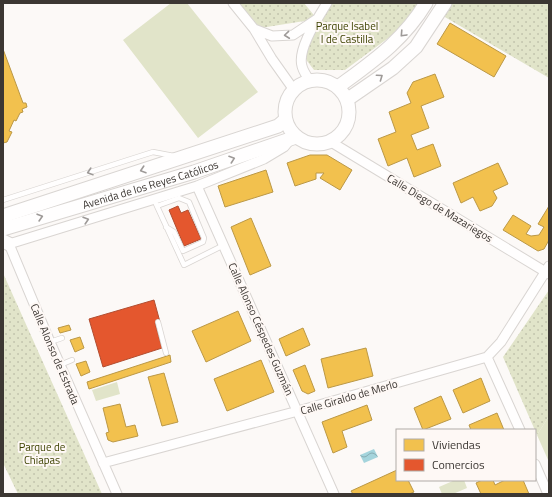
<svg xmlns="http://www.w3.org/2000/svg" width="552" height="497" font-family="'Titillium Web',sans-serif">
	<style>
		.grass { fill: url(#grass-dots) }
		.garden { fill: #e1e4c9 }
		.water { fill: url(#water-waves) }
		.homes { fill: #f2c14e; stroke: #bb9846 }
		.shops { fill: #e4572e; stroke: #b24d30 }
		.lines { fill: none; stroke-linecap: round; stroke-linejoin: round }
		.lane-casing { stroke: #d9d5d2; stroke-width: 6 }
		.street-casing { stroke: #d9d5d2; stroke-width: 11 }
		.secondary-casing { stroke: #d9d5d2; stroke-width: 15 }
		.lane { stroke: #fffefe; stroke-width: 4.5 }
		.street { stroke: #fffefe; stroke-width: 9 }
		.secondary { stroke: #fffefe; stroke-width: 13 }
		.oneway { stroke: #9e9a98 }
		.labels { text-anchor: middle; dominant-baseline: central; stroke-width: 4; stroke-linejoin: round; paint-order: stroke }
		.park-label { font-size: 11px; fill: #3d4200; stroke: #fef8f5 }
		.street-label { font-size: 11px; fill: #3c3733; stroke: #fef8f5 }
	</style>
	<defs>
		<pattern id="grass-dots" width="8" height="8" patternUnits="userSpaceOnUse"><rect width="8" height="8" fill="#e1e4c9"/><path d="M2 2h.1M6 6h.1" fill="none" stroke="#c2c4ad" stroke-width="1.8" stroke-linecap="round"/></pattern>
		<pattern id="water-waves" width="16" height="10" patternUnits="userSpaceOnUse"><rect width="16" height="10" fill="#a4d4dc"/><path d="M0 5q4-4 8 0t8 0" fill="none" stroke="#87adb3"/></pattern>
	</defs>
	<rect width="100%" height="100%" fill="#fcf9f7"/>
	<path class="grass" d="M233,3H304L317,19L254,29Z
		M331,3H426L418,16L345,70H314L301,53Z
		M445,3H549V78L438,13Z
		M3,273L102,494H18L3,463Z
		M549,290V416L537,435L503,357Z"/>
	<path class="garden" d="M171,3H187L258,92L198,138L123,40Z
		M117,382L120,394L96,401L92,390Z
		M549,416V462L537,435Z
		M455,480H464L467,488L453,494H442L439,487Z"/>
	<path class="water" d="M374,449L378,457L364,463L360,455Z"/>
	<path class="homes" d="M450,23L506,56L494,77L437,44Z
		M3,49L23,103H26L27,107L22,109L23,112L20,113L16,121L14,120L9,131L12,132L7,142L3,143Z
		M435,74L444,97L421,106L429,128L411,135L417,150L433,144L441,166L414,177L407,158L388,166L378,139L396,132L389,112L411,103L407,93L413,82Z
		M310,155H327L352,170L340,190L320,178L324,173H316V179L295,186L287,163Z
		M498,163L508,184L493,191L497,198L492,206L480,211L473,197L461,203L453,183Z
		M266,170L273,192L225,207L218,186Z
		M549,206V240L544,249L538,251L503,230L513,215L531,226L526,234L531,236L539,235L544,227L538,224Z
		M251,218L271,266L250,275L231,227Z
		M238,311L251,341L206,362L192,331Z
		M69,325L71,330L60,333L58,328Z
		M303,328L310,345L286,356L279,339Z
		M80,337L84,348L75,352L70,340Z
		M366,348L373,376L328,388L321,359Z
		M170,355L171,362L89,389L87,382Z
		M261,360L274,392L227,411L214,379Z
		M86,361L90,372L81,376L76,364Z
		M305,365L315,391L308,394L302,391L293,370Z
		M164,373L178,422L162,426L148,377Z
		M481,378L490,401L463,413L453,390Z
		M441,396L451,419L423,430L414,408Z
		M120,404L126,427L135,425L138,436L113,442L108,440L106,433L109,432L103,408Z
		M367,405L372,420L342,431L347,447L333,453L322,422Z
		M497,413L504,430H471L469,425Z
		M397,470V480H408L414,492L409,494H353L351,491Z
		M482,480H493L495,485L505,480H523L529,494H481L476,483Z"/>
	<path class="shops" d="M178,206L181,213L188,210L201,239L184,246L169,210Z
		M154,300L160,322L155,323L162,348L103,367L89,319Z"/>
	<g class="lines">
		<defs>
			<path id="lane" d="M3,200L153,152L174,156
				M156,204L184,265L224,245
				M157,206L179,198L189,202L204,238L203,242L183,251L174,232L166,227
				M158,322L166,353
				M50,342L62,338
				M60,365L72,360"/>
			<path id="street" d="M233,3L254,29L272,59L294,90
				M254,29L272,36L293,35L317,19
				M309,80C307,76 303,71 302,66C297,49 318,18 327,3
				M331,142L549,274
				M197,186L334,494
				M487,357L520,430
				M103,463L298,411L487,357L501,342L549,266
				M535,464L548,494
				M117,494L50,342L9,244L197,186L264,159L284,147L289,141"/>
			<g id="secondary">
				<circle cx="317" cy="112" r="32"/>
				<path d="M338,87C373,61 403,41 426,3"/>
				<path d="M348,99L393,68L416,47L445,3"/>
				<path d="M3,216L278,126L285,120"/>
				<path id="s1" d="M3,229L194,172L296,137"/>
				<path d="M3,241L9,244"/>
			</g>
		</defs>
		<use href="#lane" class="lane-casing"/>
		<use href="#street" class="street-casing"/>
		<use href="#secondary" class="secondary-casing"/>
		<use href="#lane" class="lane"/>
		<use href="#street" class="street"/>
		<use href="#secondary" class="secondary"/>
	</g>
	<defs><path id="oneway-chevron" d="M-2-3.5L2.5 0L-2 3.5" fill="none" stroke-width="1.6" stroke-linecap="round" stroke-linejoin="round"/></defs>
	<g class="oneway">
		<use href="#oneway-chevron" transform="translate(403 34) rotate(133)"/>
		<use href="#oneway-chevron" transform="translate(287 35) rotate(174)"/>
		<use href="#oneway-chevron" transform="translate(380 77) rotate(-35)"/>
		<use href="#oneway-chevron" transform="translate(232 159) rotate(-19)"/>
		<use href="#oneway-chevron" transform="translate(143 170) rotate(162)"/>
		<use href="#oneway-chevron" transform="translate(90 172) rotate(162)"/>
		<use href="#oneway-chevron" transform="translate(40 217) rotate(-16)"/>
		<use href="#oneway-chevron" transform="translate(86 220) rotate(-17)"/>
	</g>
	<g class="labels">
		<g class="park-label">
			<text x="347" y="26">Parque Isabel<tspan x="347" dy="13">I de Castilla</tspan></text>
			<text x="42" y="447">Parque de<tspan x="42" dy="13">Chiapas</tspan></text>
		</g>
		<g class="street-label">
			<text stroke="none"><textPath href="#s1" startOffset="154">Avenida de los Reyes Católicos</textPath></text>
			<text transform="translate(440 208) rotate(31)">Calle Diego de Mazariegos</text>
			<text transform="translate(261 329) rotate(66)">Calle Alonso Céspedes Guzmán</text>
			<text transform="translate(55 354) rotate(67)">Calle Alonso de Estrada</text>
			<text transform="translate(349 397) rotate(-16)">Calle Giraldo de Merlo</text>
		</g>
	</g>
	<rect width="552" height="497" fill="none" stroke="#3c3733" stroke-width="8"/>
	<rect x="396" y="429" width="140" height="52" fill="#fef8f5" stroke="#b0aba7"/>
	<rect x="404" y="439" width="20" height="12" fill="#f2c14e" stroke="#b0aba7"/>
	<text x="432" y="449" font-size="12" fill="#3c3733">Viviendas</text>
	<rect x="404" y="459" width="20" height="12" fill="#e4572e" stroke="#b0aba7"/>
	<text x="432" y="469" font-size="12" fill="#3c3733">Comercios</text>
</svg>
